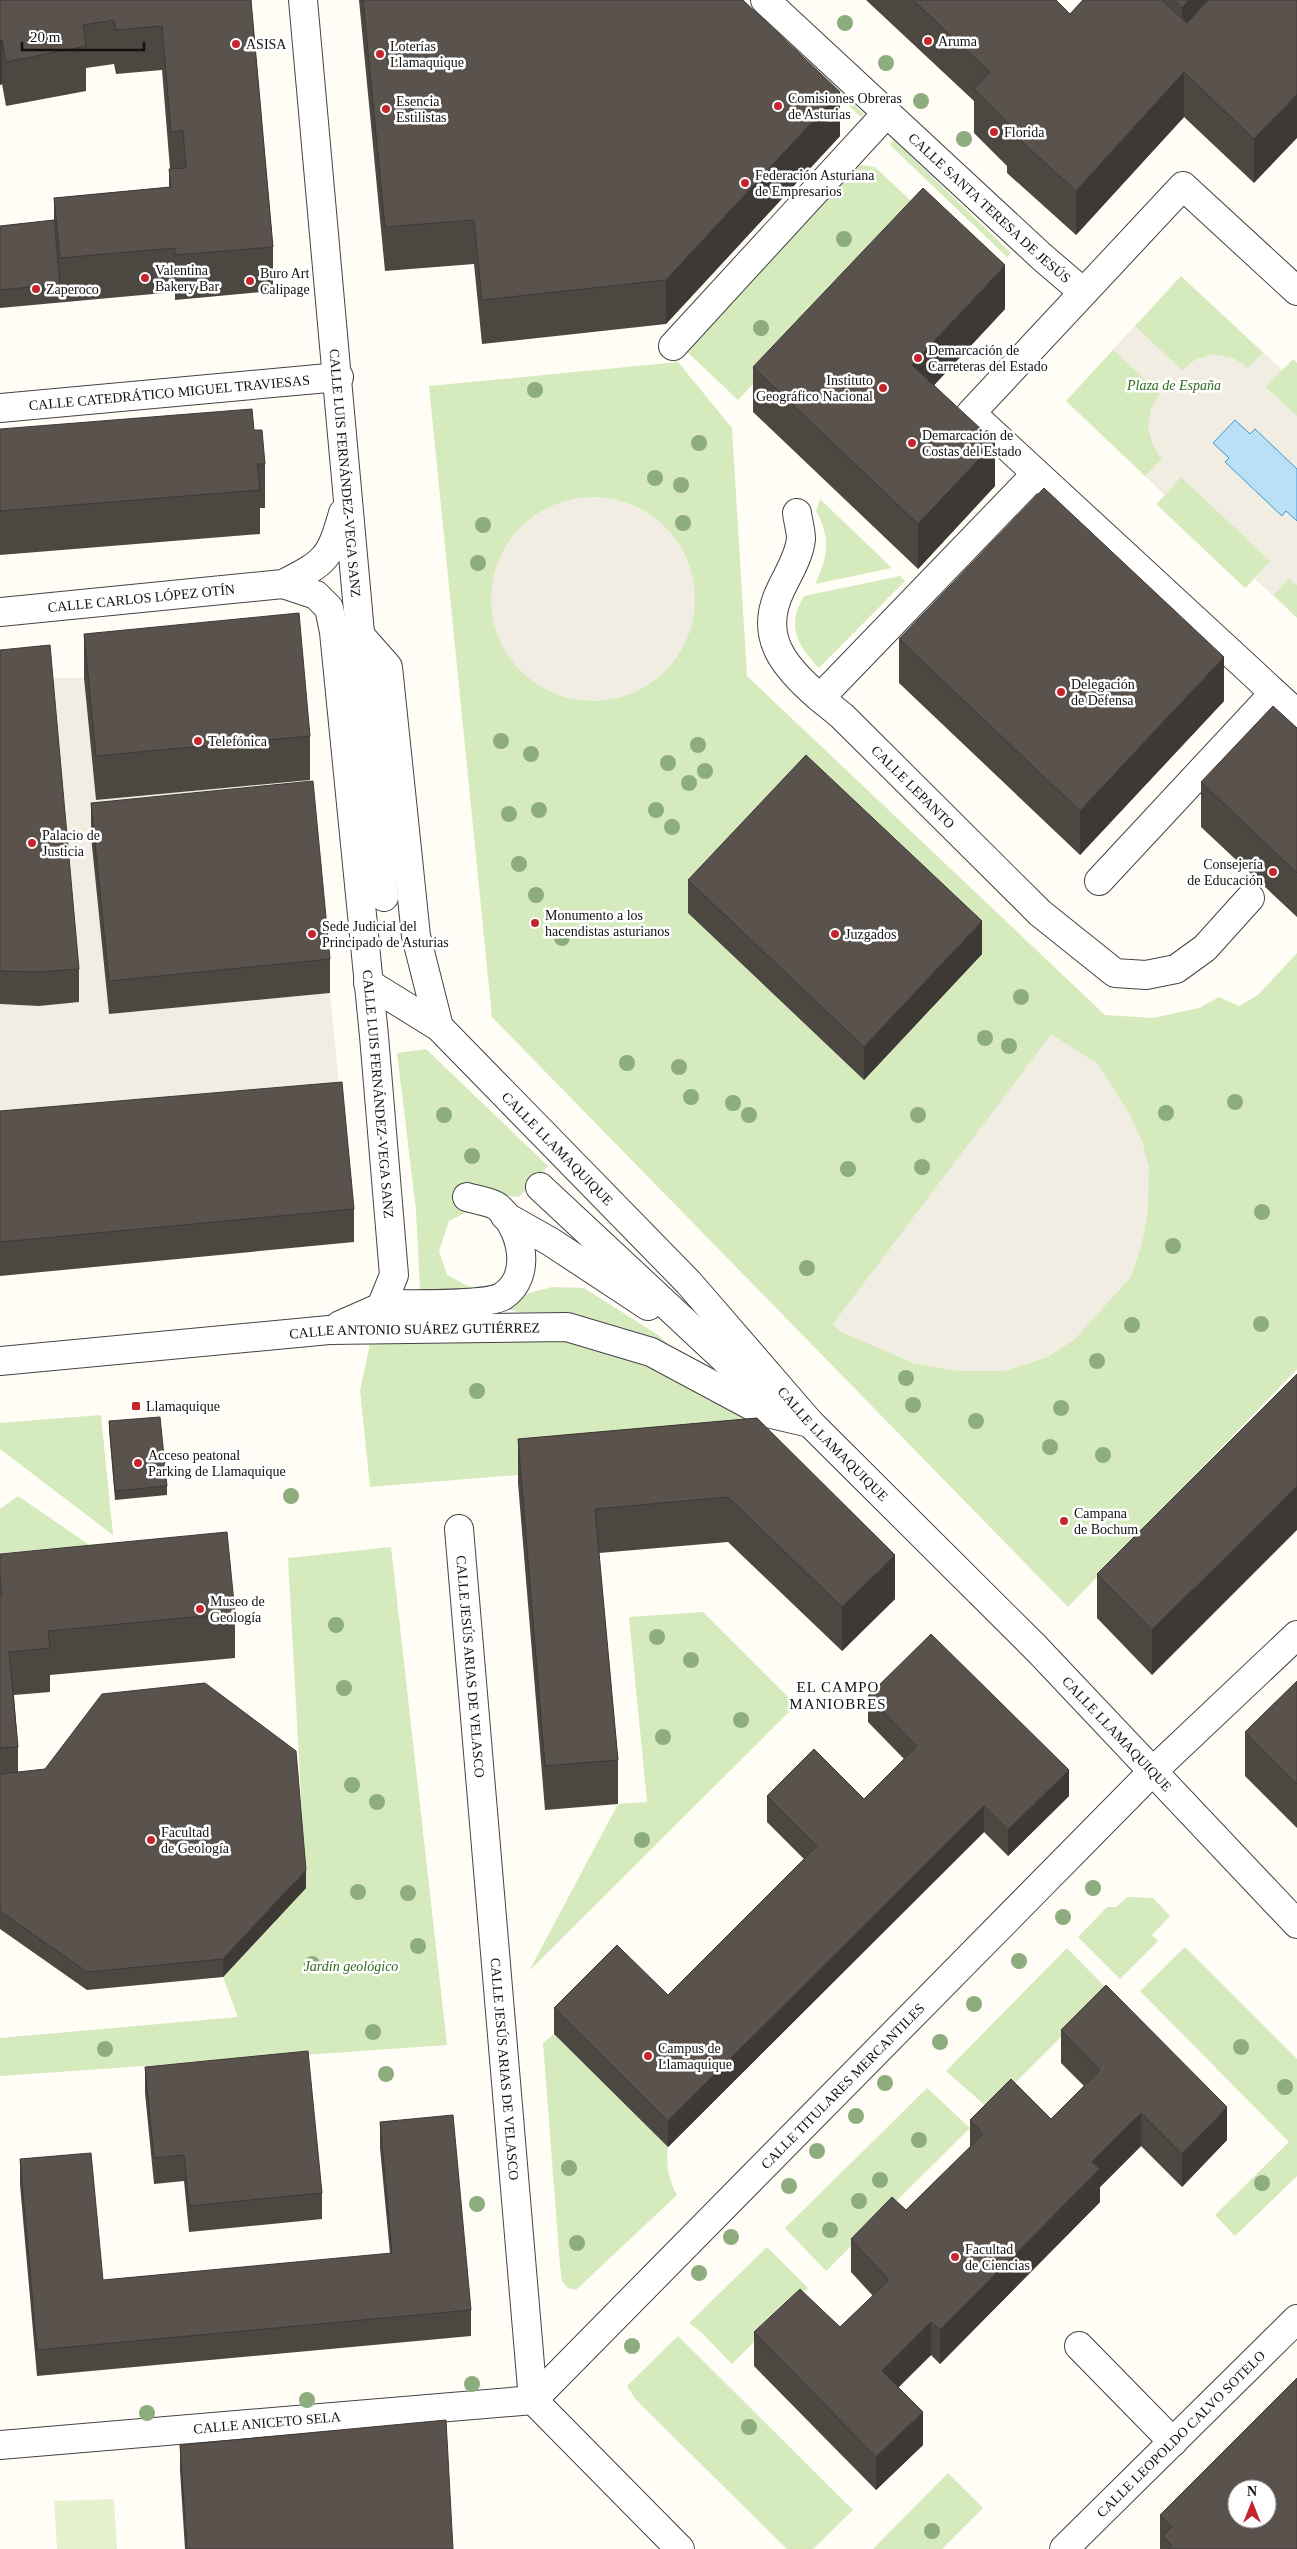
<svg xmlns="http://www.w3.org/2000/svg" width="1297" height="2549" font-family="Georgia,serif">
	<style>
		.green { fill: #d5ebbd }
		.pitch { fill: #e6f2cf }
		.plaza { fill: #f1ede2 }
		.water { fill: #b9e0f7; stroke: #3f96cf }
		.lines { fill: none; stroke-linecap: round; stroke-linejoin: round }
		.minor-casing { stroke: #444; stroke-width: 30 }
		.minor { stroke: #fff; stroke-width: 28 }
		.tree { fill: #8dad7f }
		.wall { fill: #4d4742 }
		.shaded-wall { fill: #3f3936 }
		.building { fill: #5a524d; stroke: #3f3936; fill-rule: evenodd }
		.poi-dot { fill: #c4262e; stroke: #fff; stroke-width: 2 }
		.labels { text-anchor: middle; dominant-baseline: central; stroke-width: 5; stroke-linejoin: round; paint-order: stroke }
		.poi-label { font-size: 14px; fill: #111; stroke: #fff; text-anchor: start }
		.street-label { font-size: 14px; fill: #111; stroke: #fff }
		.park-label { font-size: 14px; font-style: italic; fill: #2f6b1f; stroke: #fff }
		.neighbourhood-label { font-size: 15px; letter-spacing: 1px; fill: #111; stroke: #fff }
	</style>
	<rect width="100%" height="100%" fill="#fffdf5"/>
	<path class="green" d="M737,0H743L864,114L861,117Z
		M894,140L1011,253L1007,257L890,145Z
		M861,165L875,167L913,203L914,215L738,400L684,349L853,168Z
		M1181,276L1282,370L1293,359L1297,363V618L1255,578L1245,588L1156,504L1165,495L1066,401Z
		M678,362L732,428L747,676L1105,1015L1153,1018L1199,1008L1219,997L1239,1006L1258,995L1297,953V1369L1068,1607L492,1017L429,386Z
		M820,499L892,568L815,584C828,558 831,537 816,511Z
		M900,576L905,581L819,668C797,645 786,626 804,596Z
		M426,1049L548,1166L519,1197L494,1194L469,1211L449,1221L439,1251L447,1275L472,1288L420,1291L416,1210L397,1053Z
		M552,1287L584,1288L658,1335L676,1352L593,1319L521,1313L505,1308L526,1294Z
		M567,1327L763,1412L725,1458L370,1487L360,1391L373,1329Z
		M101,1415L113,1535L0,1449V1423Z
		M18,1496L91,1546L0,1553V1509Z
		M391,1547L447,2045L0,2076V2038L238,2017L223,1977L306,1888L288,1558Z
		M703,1612L796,1705L529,1971L618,1804L647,1802L629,1617Z
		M1127,1897L1153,1898L1170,1916L1152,1935L1158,1941L1120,1979L1078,1937L1107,1907H1116Z
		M1185,1947L1297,2059V2176L1235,2236L1215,2215L1289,2142L1140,1991Z
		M1067,1948L1108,1990L989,2109L946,2071Z
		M554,2034L668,2147C666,2165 668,2179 677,2195L576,2290L568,2288L562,2281L560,2266L543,2043Z
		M927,2088L970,2128L826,2271L785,2228Z
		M767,2247L808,2288L732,2364L700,2331L689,2323Z
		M678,2336L853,2510L813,2549H787L636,2400L627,2386Z
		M948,2473L983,2508L942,2549H873Z"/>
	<path class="pitch" d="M114,2499L117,2549H57L54,2501Z"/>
	<path class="plaza" d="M1135,326L1182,370L1196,359L1214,354L1233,358L1248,368L1263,352L1282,370L1266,387L1297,416V469L1255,429L1225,462L1282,516L1286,511L1297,521V585L1289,579L1273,596L1254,578L1270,561L1181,477L1165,495L1145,476L1162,459L1152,444L1148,427L1151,408L1160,394L1113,349Z
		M491 599a102 102 0 1 1 204 0a102 102 0 1 1-204 0Z
		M50,678H84L96,800L310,780L313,814L109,1014L330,993L342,1115L0,1144V1004Z
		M1051,1034L1098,1064L1130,1115L1142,1141L1149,1167L1148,1210L1142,1244L1131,1277L1075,1339L1048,1357L1005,1371H956L913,1363L841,1332L833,1324Z"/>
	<path class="water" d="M1235,420L1250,434L1255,429L1297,469V521L1286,511L1282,516L1225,462L1229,458L1213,443Z"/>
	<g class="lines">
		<defs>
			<g id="minor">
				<path id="s1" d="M303,0C331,299 355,598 384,897"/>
				<path id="s2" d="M765,0L1042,257L1083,292"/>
				<path d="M1297,291L1183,186L971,413L1297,714"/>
				<path d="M673,346L886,114"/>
				<path id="s3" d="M0,408L339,377"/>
				<path id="s4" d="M1036,474L820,698L842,716L1040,913L1115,973L1146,975L1176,969L1205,948L1250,898"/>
				<path d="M797,513C798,521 801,531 801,539C799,557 788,574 781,589C757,637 785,668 820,698"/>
				<path id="s5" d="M283,584L316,595L329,608L334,632L374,1036L394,1275L381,1307L340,1325"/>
				<path id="s6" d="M0,612L283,584C326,562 330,559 343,513"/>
				<path id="s7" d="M359,634L388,667L416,936L439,1027L689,1283L810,1423L1037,1649L1297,1924"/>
				<path d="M1099,881L1274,693"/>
				<path d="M368,983L439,1027"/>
				<path d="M540,1187L747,1380L780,1402"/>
				<path d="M505,1216L551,1242L648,1306"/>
				<path d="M382,1304C405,1304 487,1306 503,1296C533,1276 522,1229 499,1208C493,1202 476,1200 467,1197"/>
				<path id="s8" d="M0,1361L329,1330L567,1327L651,1352L763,1412L810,1423"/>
				<path id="s9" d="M459,1529L533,2400L680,2549"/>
				<path d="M1079,2346L1173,2442"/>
				<path id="s10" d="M533,2400L1152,1772L1297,1635"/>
				<path id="s11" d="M0,2445L533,2400"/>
				<path id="s12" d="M1064,2549L1297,2319"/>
			</g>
		</defs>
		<use href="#minor" class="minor-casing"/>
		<use href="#minor" class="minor"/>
	</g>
	<g class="tree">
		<circle cx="845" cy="23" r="8"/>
		<circle cx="886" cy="63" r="8"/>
		<circle cx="921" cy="101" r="8"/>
		<circle cx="964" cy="139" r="8"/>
		<circle cx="844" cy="239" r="8"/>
		<circle cx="761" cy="328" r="8"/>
		<circle cx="535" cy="390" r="8"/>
		<circle cx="699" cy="443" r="8"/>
		<circle cx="655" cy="478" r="8"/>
		<circle cx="681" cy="485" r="8"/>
		<circle cx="683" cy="523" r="8"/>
		<circle cx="483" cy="525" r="8"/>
		<circle cx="478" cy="563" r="8"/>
		<circle cx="501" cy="741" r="8"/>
		<circle cx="698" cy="745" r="8"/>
		<circle cx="531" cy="754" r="8"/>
		<circle cx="668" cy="763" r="8"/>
		<circle cx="705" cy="771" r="8"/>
		<circle cx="689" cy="783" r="8"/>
		<circle cx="539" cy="810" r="8"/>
		<circle cx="656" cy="810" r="8"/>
		<circle cx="509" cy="814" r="8"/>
		<circle cx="672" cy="827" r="8"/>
		<circle cx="519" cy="864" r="8"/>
		<circle cx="536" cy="895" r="8"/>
		<circle cx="562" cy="938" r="8"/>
		<circle cx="1021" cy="997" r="8"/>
		<circle cx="985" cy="1038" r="8"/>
		<circle cx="1009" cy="1046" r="8"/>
		<circle cx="627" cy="1063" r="8"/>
		<circle cx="679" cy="1067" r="8"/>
		<circle cx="691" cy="1097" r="8"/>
		<circle cx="1235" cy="1102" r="8"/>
		<circle cx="733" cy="1103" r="8"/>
		<circle cx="1166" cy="1113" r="8"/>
		<circle cx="444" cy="1115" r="8"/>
		<circle cx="749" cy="1115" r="8"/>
		<circle cx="918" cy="1115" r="8"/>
		<circle cx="472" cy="1156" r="8"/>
		<circle cx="922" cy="1167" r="8"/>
		<circle cx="848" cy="1169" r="8"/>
		<circle cx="1262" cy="1212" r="8"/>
		<circle cx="1173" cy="1246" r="8"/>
		<circle cx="807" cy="1268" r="8"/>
		<circle cx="1261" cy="1324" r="8"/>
		<circle cx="1132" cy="1325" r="8"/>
		<circle cx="1097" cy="1361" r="8"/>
		<circle cx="906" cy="1378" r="8"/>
		<circle cx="477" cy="1391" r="8"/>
		<circle cx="913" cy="1405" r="8"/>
		<circle cx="1061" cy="1408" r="8"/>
		<circle cx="976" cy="1421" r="8"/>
		<circle cx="1050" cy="1447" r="8"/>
		<circle cx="1103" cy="1455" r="8"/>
		<circle cx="291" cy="1496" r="8"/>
		<circle cx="336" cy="1625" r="8"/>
		<circle cx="657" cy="1637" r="8"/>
		<circle cx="691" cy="1660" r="8"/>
		<circle cx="344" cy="1688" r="8"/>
		<circle cx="741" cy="1720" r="8"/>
		<circle cx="663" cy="1737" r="8"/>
		<circle cx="352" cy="1785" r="8"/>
		<circle cx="377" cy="1802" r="8"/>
		<circle cx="642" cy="1840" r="8"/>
		<circle cx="1093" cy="1888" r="8"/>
		<circle cx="358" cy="1892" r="8"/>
		<circle cx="408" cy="1893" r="8"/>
		<circle cx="1063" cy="1917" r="8"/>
		<circle cx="418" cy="1946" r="8"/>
		<circle cx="1019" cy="1961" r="8"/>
		<circle cx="312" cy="1964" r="8"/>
		<circle cx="974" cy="2004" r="8"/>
		<circle cx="373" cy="2032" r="8"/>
		<circle cx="940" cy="2042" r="8"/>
		<circle cx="1241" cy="2047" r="8"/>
		<circle cx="105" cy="2049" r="8"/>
		<circle cx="386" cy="2074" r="8"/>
		<circle cx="885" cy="2083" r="8"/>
		<circle cx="1285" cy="2087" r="8"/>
		<circle cx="856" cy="2116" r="8"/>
		<circle cx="919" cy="2140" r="8"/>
		<circle cx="817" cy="2151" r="8"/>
		<circle cx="569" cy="2168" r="8"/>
		<circle cx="880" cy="2180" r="8"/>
		<circle cx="1262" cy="2183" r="8"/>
		<circle cx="789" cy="2186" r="8"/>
		<circle cx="859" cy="2201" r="8"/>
		<circle cx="477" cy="2204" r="8"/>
		<circle cx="830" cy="2230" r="8"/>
		<circle cx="731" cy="2237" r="8"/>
		<circle cx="577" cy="2243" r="8"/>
		<circle cx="699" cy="2273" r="8"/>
		<circle cx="632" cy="2346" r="8"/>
		<circle cx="472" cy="2384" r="8"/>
		<circle cx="307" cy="2400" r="8"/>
		<circle cx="147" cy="2413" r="8"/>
		<circle cx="749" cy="2427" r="8"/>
		<circle cx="932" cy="2531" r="8"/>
	</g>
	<path class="wall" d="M0,0H251L273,247V291L175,300V292L0,308V226L54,220V198L169,187V169H170L162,70L116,74L114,64L86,68V91L6,106L2,84L0,85Z
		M359,0H743L840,136L666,324L482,344L474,264L385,271Z
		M866,0H1056L1070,14L1083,0H1297L1254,183L1184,117L1076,235L1007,173V166L974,133V101Z
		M1005,309L934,385L995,486L918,569L753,412V367Z
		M0,429L254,430L265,464V508H260V534L0,555Z
		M84,634L310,736V780L96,800L84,678Z
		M899,639L1224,701L1080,855L899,683Z
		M0,650L79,969V1002L39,1006L0,1004Z
		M1297,728V917L1201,827V782Z
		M91,803L330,959V993L109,1014L91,836Z
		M688,880L982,954L864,1080L688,913Z
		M0,1111L354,1209V1242L0,1276Z
		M1297,1374L1152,1675L1097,1618V1574Z
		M757,1418L895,1599L842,1651L728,1542L599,1553L618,1760V1804L545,1810L518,1483V1439Z
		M109,1421L167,1486V1495L115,1500L109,1430Z
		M0,1554L235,1613V1658L50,1675V1692L14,1695L18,1747V1772L306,1888L223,1977L87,1990L0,1929Z
		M1297,1681V1828L1245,1776V1732Z
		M868,1696L1069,1796L1008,1856L984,1832L668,2147L554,2034V2008L668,1995L804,1859L767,1822V1796L864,1799L904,1759L868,1722Z
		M1061,2030L1227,2140L1182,2187L1141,2146L1100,2187V2202L940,2364L931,2355L898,2387L923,2445L876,2490L754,2366V2332L840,2327L873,2296L851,2272V2239L906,2210L970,2147V2120L1051,2119L1084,2086L1061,2063Z
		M145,2067L322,2193V2219L189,2232L184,2181L154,2184L145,2093Z
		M380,2122L471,2310V2336L37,2376L20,2185V2159L103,2280L390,2254L380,2148Z
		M180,2445L453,2549H185L180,2471Z
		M1160,2515L1297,2549H1160Z"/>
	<path class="shaded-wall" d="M1189,0H1213L1182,52V8Z
		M2,40V84L0,85V41Z
		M1184,72V117L1076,235V191Z
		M840,92V136L666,324V280Z
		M1297,94V138L1254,183V139Z
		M1005,265V309L912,409V365Z
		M995,442V486L918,569V524Z
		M1224,657V701L1080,855V811Z
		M982,921V954L864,1080V1047Z
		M1297,1486V1530L1152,1675V1630Z
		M895,1555V1599L842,1651V1607Z
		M1069,1770V1796L1008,1856V1830Z
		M984,1806V1832L668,2147V2121Z
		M306,1870V1888L223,1977V1959Z
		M1227,2107V2140L1182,2187V2154Z
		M1141,2113V2146L1100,2187V2202L940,2364V2330L1092,2162Z
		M931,2322V2355L882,2404V2371Z
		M923,2412V2445L876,2490V2457Z"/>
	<path class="building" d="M0,0H251L273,247L175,255V248L60,258L54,198L171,187L169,169L186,168L183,130L171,132L162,26L116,30L114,20L83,25L86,46L6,62L2,40L0,41Z
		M363,0H743L840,92L666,280L482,300L474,220L385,227Z
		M913,0H1056L1070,14L1083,0H1162L1187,23L1208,0H1297V94L1254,139L1184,72L1076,191L1007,128L1010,125L974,89L990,72Z
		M1174,0H1189L1182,8Z
		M923,188L1005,265L912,365L995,442L918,524L753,367Z
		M54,220L60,284L0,290V226Z
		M252,409L254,430H262L265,464H257L260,490L0,511V429Z
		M1044,488L1224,657L1080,811L899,639Z
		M299,613L310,736L96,756L84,634Z
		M50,645L79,969L39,972L0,971V650Z
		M1273,706L1297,728V873L1201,782Z
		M806,755L982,921L864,1047L688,880Z
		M313,781L330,959L109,981L91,803Z
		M342,1082L354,1209L0,1242V1111Z
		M1297,1374V1486L1152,1630L1097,1574Z
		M160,1417L167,1486L115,1491L109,1421Z
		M757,1418L895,1555L842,1607L728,1497L595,1509L618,1760L545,1766L518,1439Z
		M227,1532L235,1613L48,1631L50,1648L9,1652L18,1747L0,1748V1595H2L0,1575V1554Z
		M931,1634L1069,1770L1008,1830L984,1806L668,2121L554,2008L617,1945L668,1995L817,1846L767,1796L814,1749L864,1799L917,1746L868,1696Z
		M1297,1681V1784L1245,1732Z
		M205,1683L296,1751L306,1870L223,1959L87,1972L0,1911V1774L45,1769L102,1694Z
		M1106,1985L1227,2107L1182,2154L1141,2113L1092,2162L1100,2169L940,2330L931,2322L882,2371L923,2412L876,2457L754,2332L800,2289L840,2327L889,2280L851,2239L892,2197L906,2210L983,2134L970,2120L1011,2079L1051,2119L1100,2070L1061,2030Z
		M308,2051L322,2193L189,2206L184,2155L154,2158L145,2067Z
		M453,2115L471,2310L37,2350L20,2159L91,2153L103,2280L392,2253L380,2122Z
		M1297,2378V2549H1168L1172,2545L1163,2536L1172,2527L1160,2515ZM1237,2489H1267V2519H1237Z
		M446,2420L453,2549H187L180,2445Z"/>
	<g class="poi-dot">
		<circle cx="928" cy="41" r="5"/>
		<circle cx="236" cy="44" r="5"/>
		<circle cx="380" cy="54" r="5"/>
		<circle cx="778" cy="106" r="5"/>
		<circle cx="386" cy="109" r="5"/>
		<circle cx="994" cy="132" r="5"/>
		<circle cx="745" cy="183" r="5"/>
		<circle cx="145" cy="278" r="5"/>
		<circle cx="250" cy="281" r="5"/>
		<circle cx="36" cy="289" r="5"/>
		<circle cx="918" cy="358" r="5"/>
		<circle cx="883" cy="388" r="5"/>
		<circle cx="912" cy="443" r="5"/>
		<circle cx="1061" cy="692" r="5"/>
		<circle cx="198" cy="741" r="5"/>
		<circle cx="32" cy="843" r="5"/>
		<circle cx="1273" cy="872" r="5"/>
		<circle cx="535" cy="923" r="5"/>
		<circle cx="312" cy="934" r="5"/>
		<circle cx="835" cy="934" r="5"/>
		<rect x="131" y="1401" width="10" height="10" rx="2.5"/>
		<circle cx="138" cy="1463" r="5"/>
		<circle cx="1064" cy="1521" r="5"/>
		<circle cx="200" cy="1609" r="5"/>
		<circle cx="151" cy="1840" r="5"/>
		<circle cx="648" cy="2056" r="5"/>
		<circle cx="955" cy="2257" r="5"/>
	</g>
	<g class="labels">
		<g class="poi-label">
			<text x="938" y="41">Aruma</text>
			<text x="246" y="44">ASISA</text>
			<text x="390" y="46">Loterías<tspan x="390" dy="16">Llamaquique</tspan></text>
			<text x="788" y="98">Comisiones Obreras<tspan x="788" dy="16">de Asturias</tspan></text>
			<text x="396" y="101">Esencia<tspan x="396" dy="16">Estilistas</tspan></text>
			<text x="1004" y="132">Florida</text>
			<text x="755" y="175">Federación Asturiana<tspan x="755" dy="16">de Empresarios</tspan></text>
			<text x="155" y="270">Valentina<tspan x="155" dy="16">Bakery Bar</tspan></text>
			<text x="260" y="273">Buro Art<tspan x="260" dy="16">Calipage</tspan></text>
			<text x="46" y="289">Zaperoco</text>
			<text x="928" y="350">Demarcación de<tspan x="928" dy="16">Carreteras del Estado</tspan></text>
			<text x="873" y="380" text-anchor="end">Instituto<tspan x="873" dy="16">Geográfico Nacional</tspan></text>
			<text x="922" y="435">Demarcación de<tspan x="922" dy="16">Costas del Estado</tspan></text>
			<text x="1071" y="684">Delegación<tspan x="1071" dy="16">de Defensa</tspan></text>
			<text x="208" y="741">Telefónica</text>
			<text x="42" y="835">Palacio de<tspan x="42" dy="16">Justicia</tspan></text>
			<text x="1263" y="864" text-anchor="end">Consejería<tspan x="1263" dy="16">de Educación</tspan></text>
			<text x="545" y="915">Monumento a los<tspan x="545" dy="16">hacendistas asturianos</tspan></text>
			<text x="322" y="926">Sede Judicial del<tspan x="322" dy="16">Principado de Asturias</tspan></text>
			<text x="845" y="934">Juzgados</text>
			<text x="146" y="1406">Llamaquique</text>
			<text x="148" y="1455">Acceso peatonal<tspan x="148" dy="16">Parking de Llamaquique</tspan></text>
			<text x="1074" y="1513">Campana<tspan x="1074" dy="16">de Bochum</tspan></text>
			<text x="210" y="1601">Museo de<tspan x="210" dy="16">Geología</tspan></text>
			<text x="161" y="1832">Facultad<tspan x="161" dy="16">de Geología</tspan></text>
			<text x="658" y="2048">Campus de<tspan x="658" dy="16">Llamaquique</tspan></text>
			<text x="965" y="2249">Facultad<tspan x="965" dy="16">de Ciencias</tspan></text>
		</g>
		<g class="street-label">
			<text stroke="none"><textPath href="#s2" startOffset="306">CALLE SANTA TERESA DE JESÚS</textPath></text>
			<text stroke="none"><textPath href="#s3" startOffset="170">CALLE CATEDRÁTICO MIGUEL TRAVIESAS</textPath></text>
			<text stroke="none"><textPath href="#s1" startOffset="475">CALLE LUIS FERNÁNDEZ-VEGA SANZ</textPath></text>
			<text stroke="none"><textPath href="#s6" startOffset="142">CALLE CARLOS LÓPEZ OTÍN</textPath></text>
			<text stroke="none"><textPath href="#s4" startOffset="440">CALLE LEPANTO</textPath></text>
			<text stroke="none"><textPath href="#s5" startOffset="542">CALLE LUIS FERNÁNDEZ-VEGA SANZ</textPath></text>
			<text stroke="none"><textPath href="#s7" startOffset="578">CALLE LLAMAQUIQUE</textPath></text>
			<text stroke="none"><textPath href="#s8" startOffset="416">CALLE ANTONIO SUÁREZ GUTIÉRREZ</textPath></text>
			<text stroke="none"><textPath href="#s7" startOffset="982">CALLE LLAMAQUIQUE</textPath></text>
			<text stroke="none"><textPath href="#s9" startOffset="138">CALLE JESÚS ARIAS DE VELASCO</textPath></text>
			<text stroke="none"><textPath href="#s7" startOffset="1388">CALLE LLAMAQUIQUE</textPath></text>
			<text stroke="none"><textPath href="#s9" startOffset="542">CALLE JESÚS ARIAS DE VELASCO</textPath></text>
			<text stroke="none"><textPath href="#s10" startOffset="441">CALLE TITULARES MERCANTILES</textPath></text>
			<text stroke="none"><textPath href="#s11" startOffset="268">CALLE ANICETO SELA</textPath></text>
			<text stroke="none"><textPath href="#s12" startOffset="164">CALLE LEOPOLDO CALVO SOTELO</textPath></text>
		</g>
		<g class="park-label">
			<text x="1174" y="385">Plaza de España</text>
			<text x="351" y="1966">Jardín geológico</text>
		</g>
		<g class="neighbourhood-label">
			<text x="838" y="1687">EL CAMPO<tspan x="838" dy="17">MANIOBRES</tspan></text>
		</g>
	</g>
	<g transform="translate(1252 2504)"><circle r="24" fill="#ffffff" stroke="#a0a0a0"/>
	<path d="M0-4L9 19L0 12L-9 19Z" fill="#c4262e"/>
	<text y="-8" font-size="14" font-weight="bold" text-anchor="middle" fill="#111111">N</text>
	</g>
	<path d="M22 42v8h122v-8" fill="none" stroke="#111111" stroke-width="2.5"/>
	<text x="30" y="42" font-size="15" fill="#111111" stroke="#ffffff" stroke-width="4" paint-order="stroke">20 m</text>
</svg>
